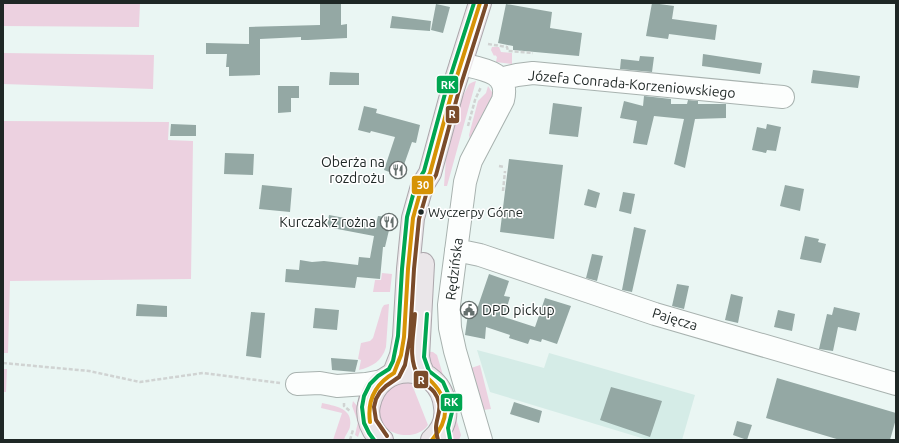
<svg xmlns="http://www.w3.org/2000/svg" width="899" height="443" font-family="Ubuntu,sans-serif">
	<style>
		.built { fill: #d5ece7 }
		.green { fill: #ecd1e0 }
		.building { fill: #94a8a4 }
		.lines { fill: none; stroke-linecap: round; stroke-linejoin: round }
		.minor-casing { stroke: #a8b2af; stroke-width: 24 }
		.major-casing { stroke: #aca7ac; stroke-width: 24 }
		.path { stroke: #d0d3d2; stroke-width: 2.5; stroke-dasharray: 4 2; stroke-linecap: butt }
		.minor { stroke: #fcfefd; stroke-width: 22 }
		.major { stroke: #eae6e9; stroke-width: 22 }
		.bus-1-casing { stroke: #fff; stroke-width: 7 }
		.bus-2-casing { stroke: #fff; stroke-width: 7 }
		.bus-3-casing { stroke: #fff; stroke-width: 7 }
		.bus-1 { stroke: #d69306; stroke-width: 4 }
		.bus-2 { stroke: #7a4b2a; stroke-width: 4 }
		.bus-3 { stroke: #00a651; stroke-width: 4 }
		.bus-dot { fill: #1e2725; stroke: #fff; stroke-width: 1.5 }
		.labels { text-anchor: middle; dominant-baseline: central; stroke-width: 3; stroke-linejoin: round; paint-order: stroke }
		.bus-label { font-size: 13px; fill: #1e2725; stroke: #fff; text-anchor: start }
		.street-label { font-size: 14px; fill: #1e2725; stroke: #fff }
		.poi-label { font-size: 14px; fill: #1e2725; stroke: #fff; text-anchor: end }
		.line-badge { stroke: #fff; stroke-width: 1.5 }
		.badge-label { font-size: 11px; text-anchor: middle; font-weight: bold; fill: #fff }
	</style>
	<rect width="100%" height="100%" fill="#eaf6f3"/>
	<path class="built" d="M477,350L544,368L549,353L695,395L682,440H648L490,392Z"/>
	<path class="green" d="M3,3H140L139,27L3,26Z
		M492,47H499L501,52L512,53V64L496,62L497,57L495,55L494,56L491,50Z
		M3,53L154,55L153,89L3,84Z
		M476,81L447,186H444L446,158L462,98L469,84L473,82Z
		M488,86L492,92L493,96L470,140L469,135L478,101L486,93Z
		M3,121L169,122L168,140L193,141L191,279L10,281L8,353H3Z
		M382,273L392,274L390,292H373L375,280H381Z
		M389,304L386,347C382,361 372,367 359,370L361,360L358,359L361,343L370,341L373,338L382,308L384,305Z
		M423,351L433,352L437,355L461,435L459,440H449L435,376Z
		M480,365L491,409L483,410L471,368Z
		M3,369H7L6,392H3Z
		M411,382L428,425C416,443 378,436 378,411C378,408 380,405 380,402C382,396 386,389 392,385C397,382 405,382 411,382Z
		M353,401L358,407L361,428L358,437L355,435L358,422L352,406Z
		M322,403C335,406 353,408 350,426C350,430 345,435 344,440H333L342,413L321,408Z"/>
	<path class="building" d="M320,3H341V25L347,24V38L308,40H301V37L260,39V75L229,76V67H226L227,54H206V43L249,44V27L320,25Z
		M652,3L674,6L672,19L717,25L715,40L669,34L668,39L646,36Z
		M436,4L450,7L443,33L431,30Z
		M506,4L552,12L550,28L582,33L579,56L513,50V46L498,43Z
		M392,16L431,21L430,31L390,28Z
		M703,54L762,63L760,74L702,66Z
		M640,56L654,57L652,72L620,69L621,59L639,61Z
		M813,70L860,76L858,88L811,83Z
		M330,72L359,73V85H329Z
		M278,86H299V98H291V112L278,113Z
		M644,96L671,99V104H687L688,100L698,101V104H726V118L695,119L685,168L674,164L684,119L654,116L647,145L633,143L637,121L620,118L624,101L643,106Z
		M553,103L582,107L578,137L549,134Z
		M364,106L377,109L376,113L420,125L416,143L412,142L400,176L384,170L395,137L371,131L370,133L358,130Z
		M171,124L196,125V136H170Z
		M767,124L781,127L776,151L767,150L766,153L752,150L757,127L766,129Z
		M225,153L254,154L253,175L224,174Z
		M509,159L563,165L554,239L500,232Z
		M262,185L292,188L290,212L259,209Z
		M785,185L804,189L800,211L780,206Z
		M588,189L600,193L596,208L584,205Z
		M623,192L635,194L631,214L619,211Z
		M329,215L376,224L378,216L387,217L386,226H390L385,247H383L380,279L357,277L355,288L285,282L286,269L299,270L300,260L312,262L324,261L358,265L359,257L370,258L374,236L327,227Z
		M634,227L646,230L632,292L622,290Z
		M805,236L819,239L818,242L826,244L821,263L800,259Z
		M592,254L603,256L597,281L586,278Z
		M489,274L509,281L504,296L510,297L504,317L535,327L545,298L571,306L557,344L542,339L541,342L530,339L528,344L509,338L510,335L486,327L485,339L465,335L469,307L477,309Z
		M677,284L689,286L684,309L672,306Z
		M731,294L743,297L738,323L725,320Z
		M137,304L167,306V317L136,316Z
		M834,307L860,313L856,331L838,327L833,351L819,349L827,314L832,315Z
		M315,308L339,310L337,330L313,328Z
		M778,310L795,314L792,331L774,327Z
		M251,312L265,313L261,358L246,356Z
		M331,358L358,360L355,372L332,370Z
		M777,378L896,413V419L890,440H840L766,418Z
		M611,387L662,401L650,437L600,420Z
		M514,402L542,411L539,423L510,414Z
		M737,421L752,425L747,440L733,435Z"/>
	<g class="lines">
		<defs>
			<path id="minor" d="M461,64C482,69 510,71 503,100L471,161L465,182L449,305L450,328L455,351L481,440
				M500,79L517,75L533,73L783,97
				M456,250L480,255L655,314L896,384
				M297,384L320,383L337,386L366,384L382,381"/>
			<path id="major" d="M423,264L418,357L420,366L424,375
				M394,373L401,355L404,337L408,269L413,218L422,186L430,173L452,92L480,3
				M382,440C372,432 366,417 369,405C378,359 441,361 445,407C447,420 441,432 432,440"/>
		</defs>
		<use href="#minor" class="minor-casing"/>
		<use href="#major" class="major-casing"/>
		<path class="path" d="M488,44L507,47L508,51L533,53
			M468,126L475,100L481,87
			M499,166L505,167
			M503,191L505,171
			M3,363L89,371L140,382L203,373L280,383
			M344,403V406L350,411
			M350,440L353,430"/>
		<use href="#minor" class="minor"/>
		<use href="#major" class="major"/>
		<defs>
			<path id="bus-1" d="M394,373L401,355L404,337L408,269L413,218L422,186L430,173L452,92L480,3
				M424,375C448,394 453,416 432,440
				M370,422C367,400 375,384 394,373"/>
			<path id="bus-2" d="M415,314C414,334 407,359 419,377C425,388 435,386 439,403C441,412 436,419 436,428C436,432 437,436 438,440
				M387,436L376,420L374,407L376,399L380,392L386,386L399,377L405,365L410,337L414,269L419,219L428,188L436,175L458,94L486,5"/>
			<path id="bus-3" d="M427,314L424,357L429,371L443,382L451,400L452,412L448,428L450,439
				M374,440L369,433L364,423L362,407L364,396L370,384L378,376L389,369L393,361L398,336L402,269L407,217L416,184L424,171L446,90L474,3"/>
		</defs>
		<use href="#bus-1" class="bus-1-casing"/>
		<use href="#bus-2" class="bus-2-casing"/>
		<use href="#bus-3" class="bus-3-casing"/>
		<use href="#bus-1" class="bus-1"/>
		<use href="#bus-2" class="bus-2"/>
		<use href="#bus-3" class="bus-3"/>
	</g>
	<defs>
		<symbol id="restaurant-ring" viewBox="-11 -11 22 22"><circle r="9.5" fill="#fff" stroke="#656f6d" stroke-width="1.5"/><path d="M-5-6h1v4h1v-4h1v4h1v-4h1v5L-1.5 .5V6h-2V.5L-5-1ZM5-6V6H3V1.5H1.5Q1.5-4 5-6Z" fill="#656f6d"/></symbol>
		<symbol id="civic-ring" viewBox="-11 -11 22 22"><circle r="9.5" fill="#fff" stroke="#656f6d" stroke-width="1.5"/><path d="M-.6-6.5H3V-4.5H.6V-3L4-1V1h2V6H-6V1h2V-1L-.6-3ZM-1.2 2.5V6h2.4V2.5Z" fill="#656f6d"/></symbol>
	</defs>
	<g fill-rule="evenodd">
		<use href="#restaurant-ring" x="388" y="160" width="20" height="20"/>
		<use href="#restaurant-ring" x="379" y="212" width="20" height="20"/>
		<use href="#civic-ring" x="459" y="300" width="20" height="20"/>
	</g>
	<circle class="bus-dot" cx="421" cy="212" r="3.5"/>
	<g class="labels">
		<g class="bus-label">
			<text x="428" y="212">Wyczerpy Górne</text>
		</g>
		<g class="street-label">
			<text transform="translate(632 84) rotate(5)">Józefa Conrada-Korzeniowskiego</text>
			<text transform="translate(454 269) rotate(-83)">Rędzińska</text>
			<text transform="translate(675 319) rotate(17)">Pajęcza</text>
		</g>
		<g class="poi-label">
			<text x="385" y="162">Oberża na<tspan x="385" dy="16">rozdrożu</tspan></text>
			<text x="376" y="222">Kurczak z rożna</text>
			<text x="482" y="310" text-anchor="start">DPD pickup</text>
		</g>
	</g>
	<g class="line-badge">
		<rect x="436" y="75" width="23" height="19" rx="4" fill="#00a651"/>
		<rect x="445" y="105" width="15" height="19" rx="4" fill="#7a4b2a"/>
		<rect x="411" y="175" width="23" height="20" rx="4" fill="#d69306"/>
		<rect x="413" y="370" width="16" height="19" rx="4" fill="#7a4b2a"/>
		<rect x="440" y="393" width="23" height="19" rx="4" fill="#00a651"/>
	</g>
	<g class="badge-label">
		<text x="448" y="89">RK</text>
		<text x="452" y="118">R</text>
		<text x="423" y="189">30</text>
		<text x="421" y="384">R</text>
		<text x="451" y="406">RK</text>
	</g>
	<rect width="899" height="443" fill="none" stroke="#1e2725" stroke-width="8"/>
</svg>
